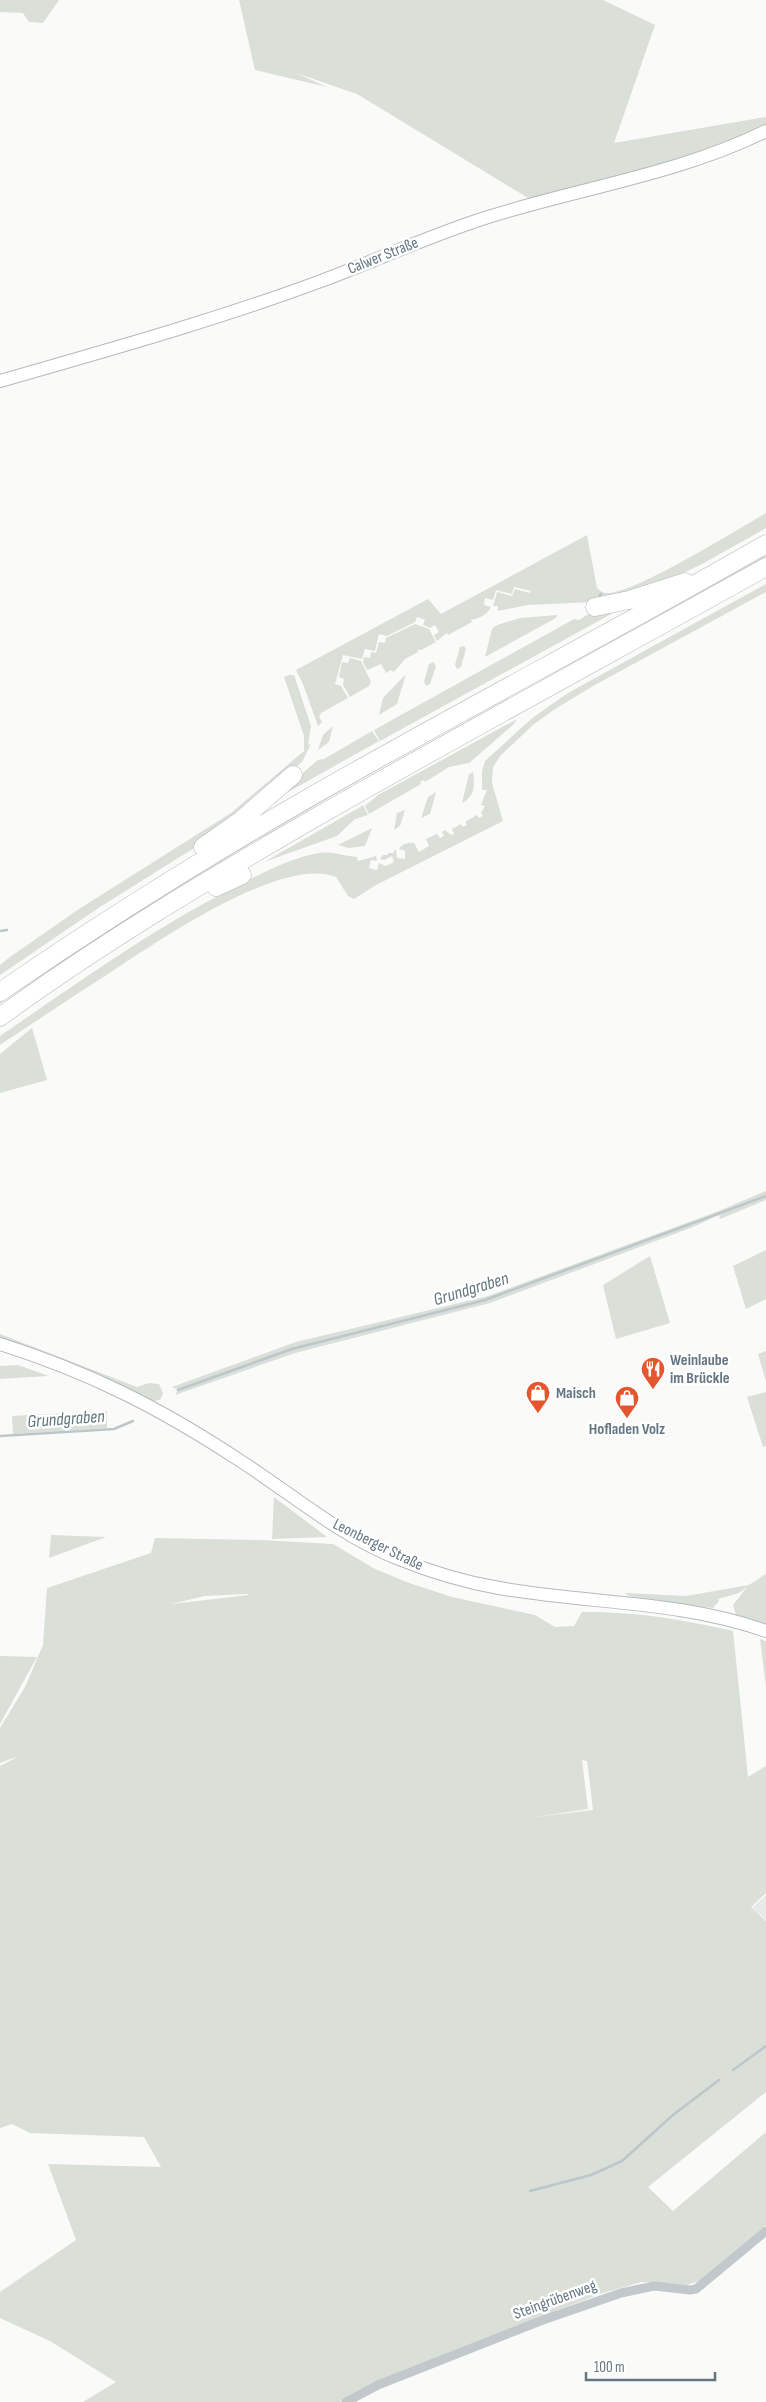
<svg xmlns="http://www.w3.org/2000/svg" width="766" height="2402" font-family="'Sofia Sans Condensed',sans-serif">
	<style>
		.built { fill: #e8e9e9 }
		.green { fill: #dadfd7; fill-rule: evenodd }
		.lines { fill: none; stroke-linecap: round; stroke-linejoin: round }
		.stream { stroke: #bbc7cb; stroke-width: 2.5 }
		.secondary-casing { stroke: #b3babf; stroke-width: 14 }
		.highway-casing { stroke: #b4b9bd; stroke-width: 19 }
		.street { stroke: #c3c8cc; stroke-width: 9 }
		.secondary { stroke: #fff; stroke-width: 12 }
		.highway { stroke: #fff; stroke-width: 18 }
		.labels { text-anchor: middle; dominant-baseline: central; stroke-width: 5; stroke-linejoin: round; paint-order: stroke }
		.street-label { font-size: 16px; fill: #657683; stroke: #fff }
		.poi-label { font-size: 16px; font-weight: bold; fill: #657683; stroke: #fff; text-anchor: start }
		.water-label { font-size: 18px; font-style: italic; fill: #60757c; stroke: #fff }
	</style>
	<rect width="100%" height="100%" fill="#fafaf8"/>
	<path class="built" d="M766,1895V1920L752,1908Z"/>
	<path class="green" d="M0,0H59L43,23L29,22L23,13L0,12Z
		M239,0H603L655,25L614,143L766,117V131L598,186L528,198L357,94L296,73L327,87L255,70Z
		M766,513V528L702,564L665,582L593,602L528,605L498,611V606H493L497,592L512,596L515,589L530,593L531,591L514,587L512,594L496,590L493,600L485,598L484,605L491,607C488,615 477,619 471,620L472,622L448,635L447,633L437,641L434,635L439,632L435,625L430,628L423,625L425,620L417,617L415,622L387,636L379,634L375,651L365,649L362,659L343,655L335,684L341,686L348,698L321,713L319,717L322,722L318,726L303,684L296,670L428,599L441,614L587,535L597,588C600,591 603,593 607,593C636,593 736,530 766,513Z
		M766,555V557C586,656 404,751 229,857C151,904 75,953 0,1004V1002C90,941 181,882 274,827C436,733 602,645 766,555Z
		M766,584V592L593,686L555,709L533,725L501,755L493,767L492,783L503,821L376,885L354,899L348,896L336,877C281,855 154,944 108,974C72,997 36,1021 0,1045V1036C76,984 152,929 235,887C261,874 289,858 319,853C332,851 344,856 357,857L358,861L376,856L377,861L371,860L369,868L377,870L379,863L386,866L394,862L392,856L384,860L380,859L383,855H388V853H393L396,849L397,858L405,859V851L399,849C402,844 408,842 414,843L419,852L429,846L426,839L437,834L440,838L444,836L442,832L445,830L451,835L454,834L452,829L461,824L463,827L467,825L465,822L477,815L479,818L483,816L481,813L485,806L481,805L487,790H482V771L485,761L531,719L568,693Z
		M612,611L613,613L380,741L374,730L574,619L579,620L590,613Z
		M557,615L556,618L485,657L492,629L497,625L520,618Z
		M415,624L429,629L436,642L421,650H417L418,652L405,659L394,672L391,670L386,673L381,664L367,670L363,662L364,657L370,658L371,652L376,653L379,642L385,643L386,638Z
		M464,646L466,649L461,667L457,669L455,665L460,647Z
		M350,658L361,661L371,682L369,686L350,697L343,685L344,679L339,677L342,662L348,663Z
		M433,662L436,666L430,684L426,686L424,682L429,664Z
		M406,674L397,704L379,715L383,698Z
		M289,675H294L311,726L308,745L311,744L302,762L202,843L100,907L0,975V965L10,957L79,909L231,813L304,751V736L284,677Z
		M517,719L514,724L469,763L449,767L425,782L424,780L420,782L421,784L369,814L365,806L378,795Z
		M333,726L329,742L318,750L323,735Z
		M372,731L379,741L274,800L285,788L318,760L324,759Z
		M473,772C475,786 475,796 462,803L469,774Z
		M436,792L430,814L421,818L428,797Z
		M369,802L363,805L368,815L355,819L337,836L264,862Z
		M405,810L400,826L394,830L397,813Z
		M372,828L365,846L349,848L338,845Z
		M32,1028L47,1080L0,1093V1054Z
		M766,1191V1200L720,1219L719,1215L693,1227L490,1303L295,1353L175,1395L178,1390L172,1387L296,1342L488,1296L719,1211Z
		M766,1250V1299L746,1309L733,1266Z
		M650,1256L670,1323L616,1339L603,1285Z
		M0,1334L137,1387L149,1383L159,1384L163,1393L161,1399L153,1402L0,1340Z
		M766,1351V1381L758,1354Z
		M18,1365L46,1375L48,1376L0,1379V1366Z
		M766,1392V1446L763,1447L747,1397Z
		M107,1411V1428L13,1434L12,1416Z
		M274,1497L327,1537L272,1539Z
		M51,1535L106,1537L49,1558Z
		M155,1538L261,1540L333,1544L375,1569L409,1583L452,1597L535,1615L555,1627L574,1626L582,1612C637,1612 680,1619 733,1631L748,1777L766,1766V1893L751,1907L766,1921V2092L648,2187L673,2211L766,2132V2225L699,2281L687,2285L642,2282L603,2293L542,2316L339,2402H83L116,2382L50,2341L0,2318V2292L76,2240L48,2164L161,2167L144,2137L30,2133L12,2124L0,2128V1766L19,1756L0,1763V1728L25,1687L43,1645L47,1588L151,1553ZM248,1594L249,1595L171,1604L205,1596ZM582,1760L587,1761L593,1810L535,1817L588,1809Z
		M766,1574V1624L736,1615L733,1605L747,1587L739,1593L718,1599L719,1601L713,1608L629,1596L625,1593L686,1596L749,1585Z
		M760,1639L766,1641V1687Z
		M0,1656L37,1657L0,1724Z"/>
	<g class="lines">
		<path class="stream" d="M598,599L601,594
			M0,931L7,930
			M178,1390L292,1349L485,1300L766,1196
			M0,1436L114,1429L133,1421
			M733,2070L766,2046
			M530,2191L591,2175L622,2161L673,2115L719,2080"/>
		<defs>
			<path id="secondary" d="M0,381C108,350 216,320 321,281C377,260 431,235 488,217C580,188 679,174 766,131
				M0,1344C91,1373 160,1408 239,1460C292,1494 340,1536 399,1559C431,1572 464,1582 499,1588C588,1604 679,1600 766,1631"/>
			<path id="highway" d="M595,607L629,600L685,582
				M203,847L241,820L293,775
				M216,887L242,875
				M0,992C103,921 209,855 317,793C466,708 618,629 766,544
				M0,1017C100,944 206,881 313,819C463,733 615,651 766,567"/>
		</defs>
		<use href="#secondary" class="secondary-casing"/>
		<use href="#highway" class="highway-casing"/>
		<path class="street" d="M346,2402L378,2385L543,2320L621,2293L654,2286L690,2290L696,2289L766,2231"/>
		<use href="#secondary" class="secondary"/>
		<use href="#highway" class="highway"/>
	</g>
	<defs>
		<symbol id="restaurant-pin" viewBox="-11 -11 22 30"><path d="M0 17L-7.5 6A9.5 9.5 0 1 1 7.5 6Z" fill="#e4572e" stroke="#fff"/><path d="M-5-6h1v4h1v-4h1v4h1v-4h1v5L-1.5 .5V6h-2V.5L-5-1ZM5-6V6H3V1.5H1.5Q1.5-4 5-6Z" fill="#fff"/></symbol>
		<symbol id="shop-pin" viewBox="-11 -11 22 30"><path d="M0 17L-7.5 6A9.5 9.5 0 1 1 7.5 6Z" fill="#e4572e" stroke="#fff"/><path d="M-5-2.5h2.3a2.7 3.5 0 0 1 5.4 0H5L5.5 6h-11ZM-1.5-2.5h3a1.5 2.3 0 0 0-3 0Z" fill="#fff"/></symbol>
	</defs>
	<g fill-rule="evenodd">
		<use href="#restaurant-pin" x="639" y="1355" width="28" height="38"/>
		<use href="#shop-pin" x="524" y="1379" width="28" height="38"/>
		<use href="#shop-pin" x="613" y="1384" width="28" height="38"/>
	</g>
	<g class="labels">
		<g class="street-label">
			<text transform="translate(383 256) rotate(-22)">Calwer Straße</text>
			<text transform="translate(378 1545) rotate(26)">Leonberger Straße</text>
			<text transform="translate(555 2300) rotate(-20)">Steingrübenweg</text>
		</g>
		<g class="poi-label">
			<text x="670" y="1360">Weinlaube<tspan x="670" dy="18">im Brückle</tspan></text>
			<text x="556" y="1393">Maisch</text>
			<text x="627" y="1429" text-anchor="middle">Hofladen Volz</text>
		</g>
		<g class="water-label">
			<text transform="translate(471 1289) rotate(-17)">Grundgraben</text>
			<text transform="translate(66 1419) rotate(-4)">Grundgraben</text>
		</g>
	</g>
	<path d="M586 2372v8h129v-8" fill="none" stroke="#657683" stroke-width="2.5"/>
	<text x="594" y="2372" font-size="15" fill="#657683" stroke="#ffffff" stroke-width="4" paint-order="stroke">100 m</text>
</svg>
